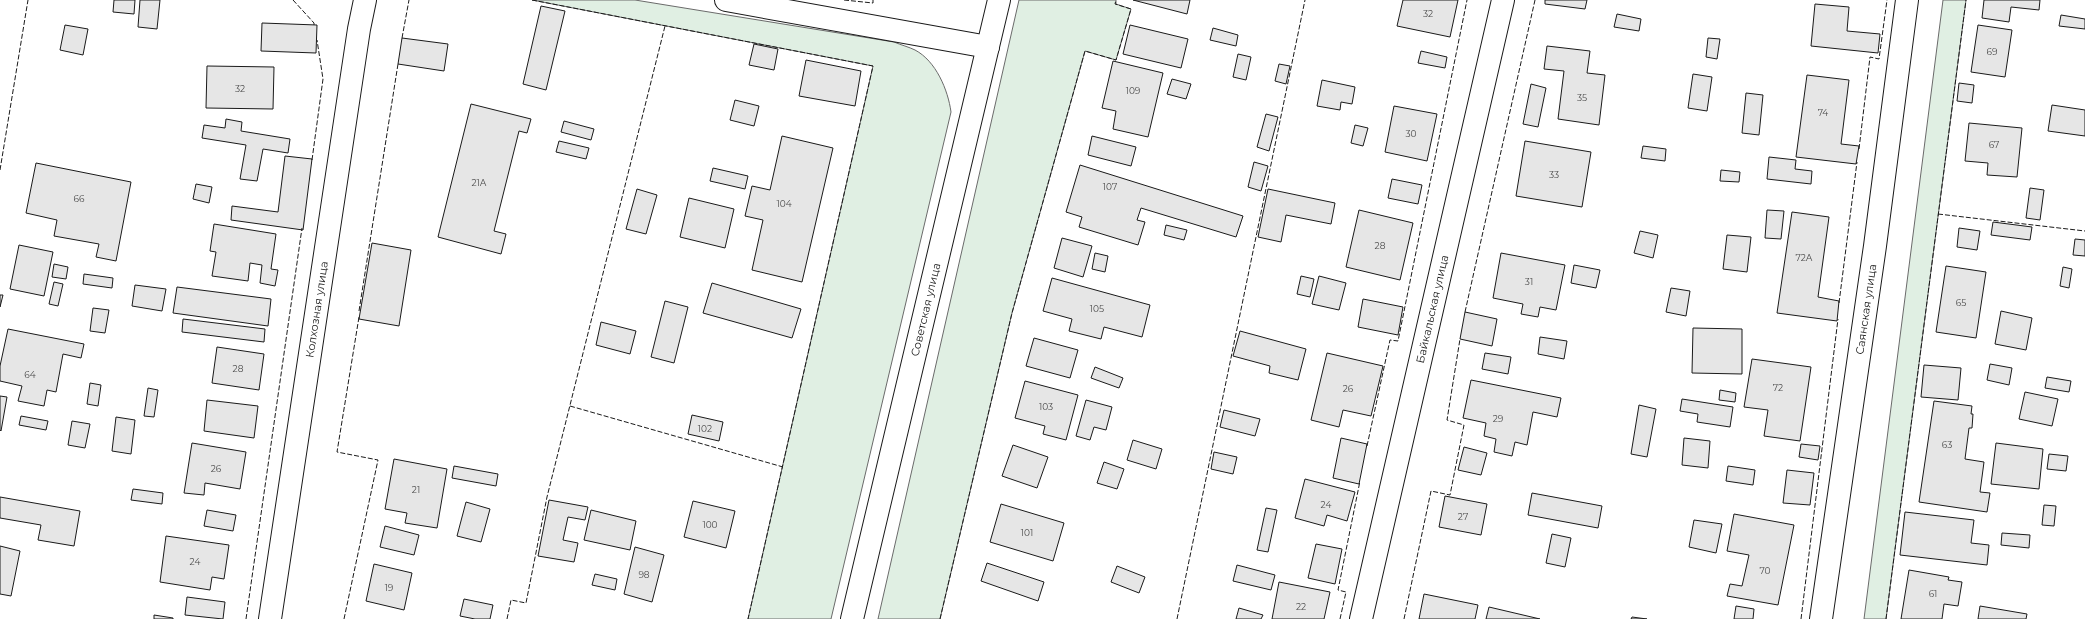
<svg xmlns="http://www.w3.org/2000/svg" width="2085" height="619" font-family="Montserrat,sans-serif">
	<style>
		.green { fill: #e0efe3; stroke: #6a6a6a }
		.building { fill: #e6e6e6; stroke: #1a1a1a }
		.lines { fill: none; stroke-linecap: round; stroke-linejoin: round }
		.minor-casing { stroke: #1a1a1a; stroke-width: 24 }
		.minor { stroke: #fff; stroke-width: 22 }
		.fence { stroke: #1a1a1a; stroke-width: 1; stroke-dasharray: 5 2; stroke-linecap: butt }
		.labels { text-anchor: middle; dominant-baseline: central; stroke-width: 3; stroke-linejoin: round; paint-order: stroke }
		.number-label { font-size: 9px; fill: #4d4d4d }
		.street-label { font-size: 11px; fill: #1a1a1a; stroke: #fff }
	</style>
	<rect width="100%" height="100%" fill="#fff"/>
	<path class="green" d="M532,0H635L894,42C901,45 909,47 915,50C936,61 948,90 951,112L831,619H748L873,66Z
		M1019,0H1116V4L1131,9L1116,60L1085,51L1012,313L940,619H878Z
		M1943,0H1966L1886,619H1864Z"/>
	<path class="building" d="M114,0H135L134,14L113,12Z
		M140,0H160L157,29L138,27Z
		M1133,0H1190L1187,14Z
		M1403,0H1458L1450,37L1397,26Z
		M1545,0H1587L1585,9L1545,4Z
		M1984,0H2040L2039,10L2011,7L2009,22L1982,18Z
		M1815,4L1849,7L1847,31L1880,34L1878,53L1811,46Z
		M541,6L565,11L546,90L523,84Z
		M1617,14L1641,19L1639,31L1614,27Z
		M2061,15L2085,19V29L2059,26Z
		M262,23L317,25L316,53L261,51Z
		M65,25L88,29L83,55L60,50Z
		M1130,25L1188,39L1181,68L1123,54Z
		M1978,25L2012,30L2005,77L1971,72Z
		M1213,28L1238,35L1236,46L1210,40Z
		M402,38L448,44L444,71L398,64Z
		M1708,38L1720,39L1717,59L1706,57Z
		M754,44L778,49L774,70L749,65Z
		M1547,46L1590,51L1587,73L1605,75L1599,125L1558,119L1564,71L1544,69Z
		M1421,51L1447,57L1445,68L1418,63Z
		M1238,54L1251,57L1246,80L1233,77Z
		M806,60L861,71L855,106L799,96Z
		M1113,61L1163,73L1148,137L1113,129L1116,111L1102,108Z
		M1279,64L1290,66L1286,84L1275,81Z
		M207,66L274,67L273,109L206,108Z
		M1693,74L1712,77L1707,111L1688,108Z
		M1807,75L1849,80L1841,144L1859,146L1856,164L1796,157Z
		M1172,79L1191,84L1186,99L1167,94Z
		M1322,80L1355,87L1352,104L1341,102L1340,110L1317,106Z
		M1959,83L1974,85L1972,103L1957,101Z
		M1531,84L1546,88L1538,127L1523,124Z
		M1746,93L1763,95L1759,135L1742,133Z
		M735,100L759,106L754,126L730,120Z
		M471,104L531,119L527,133L519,131L494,231L506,234L501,254L438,237Z
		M2052,105L2085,110V136L2048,131Z
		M1394,106L1437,114L1427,161L1385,152Z
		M1266,114L1278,117L1269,151L1257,147Z
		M226,119L242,122L241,131L290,139L288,153L263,149L257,181L240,179L246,145L202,138L204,125L225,128Z
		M564,121L594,129L591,140L561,132Z
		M1969,123L2022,128L2017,177L1987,175L1988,163L1965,161Z
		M1355,125L1368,128L1363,146L1351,143Z
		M782,136L833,148L802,282L752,270L763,220L745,216L752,186L770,190Z
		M1092,136L1136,147L1131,166L1088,155Z
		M559,141L589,148L586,159L556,152Z
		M1525,141L1591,152L1582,207L1516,196Z
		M1643,146L1666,149L1665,161L1641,158Z
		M285,156L312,159L303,230L231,220L232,206L278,212Z
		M1769,157L1796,160L1795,169L1812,171L1811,184L1767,179Z
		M1254,162L1268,166L1261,191L1248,187Z
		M36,163L131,182L116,261L96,257L99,244L54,236L57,220L26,213Z
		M1080,165L1243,216L1236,237L1141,208L1137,220L1145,222L1138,245L1079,227L1082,217L1066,212Z
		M713,168L748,176L745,189L710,181Z
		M1721,170L1740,172L1739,182L1720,181Z
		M1392,179L1422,185L1418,204L1388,198Z
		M196,184L212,187L209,203L193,199Z
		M2030,188L2044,190L2040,220L2026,218Z
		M637,189L657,195L646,234L626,229Z
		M1268,189L1335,203L1331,224L1286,215L1281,242L1258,237Z
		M689,198L734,209L725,248L680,237Z
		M1359,210L1413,223L1400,280L1346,267Z
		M1767,210L1784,211L1781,239L1765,238Z
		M1792,212L1829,217L1818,297L1839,301L1837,321L1777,313Z
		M1993,222L2032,227L2030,240L1991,235Z
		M214,224L276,234L271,269L278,270L275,286L260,283L262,265L250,263L248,281L212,276L216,252L210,251Z
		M1166,225L1187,230L1184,240L1164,235Z
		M1959,228L1980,231L1977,250L1957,247Z
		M1640,231L1658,235L1653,258L1634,253Z
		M1727,235L1751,237L1747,272L1723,269Z
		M1062,238L1092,246L1083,277L1054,268Z
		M2075,239L2085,240V256L2073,255Z
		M372,243L411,250L399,326L359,319Z
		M19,245L53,252L44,296L10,289Z
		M1095,253L1108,256L1105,272L1092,269Z
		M1501,253L1565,265L1556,310L1540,307L1538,317L1521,314L1523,304L1493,298Z
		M54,264L68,267L66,279L52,277Z
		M1574,265L1600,270L1596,288L1571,283Z
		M1946,266L1986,272L1976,338L1936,332Z
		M2063,267L2072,269L2069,288L2060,286Z
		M84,274L113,278L112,288L83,284Z
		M1301,276L1314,279L1310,297L1297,294Z
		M1319,276L1346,283L1339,310L1312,304Z
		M1052,278L1150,305L1142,337L1104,327L1101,339L1069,331L1072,319L1043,311Z
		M54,282L63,284L58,306L49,304Z
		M712,283L801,309L792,338L703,313Z
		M135,285L166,289L162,311L132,306Z
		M177,287L271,299L268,326L173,313Z
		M1671,288L1690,291L1686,316L1666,312Z
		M0,295H3L0,307Z
		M1363,299L1403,307L1398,335L1358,327Z
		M665,301L688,307L674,363L651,357Z
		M93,308L109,310L105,333L90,331Z
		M2001,311L2032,318L2026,350L1995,344Z
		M1465,312L1497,319L1492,346L1460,339Z
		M183,319L265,329L264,342L182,332Z
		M601,322L636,331L630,354L596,345Z
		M1693,328L1742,329V374L1692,373Z
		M8,329L84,344L81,358L63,354L56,392L47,390L44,406L18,401L22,386L0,381V366Z
		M1240,331L1306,349L1298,380L1269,373L1270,366L1233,356Z
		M1540,337L1567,341L1564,359L1538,354Z
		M1034,338L1078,350L1070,378L1026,366Z
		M217,347L264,354L259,390L212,383Z
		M1327,353L1383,366L1371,416L1343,410L1339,427L1311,420Z
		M1485,353L1511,357L1508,374L1482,369Z
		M1752,359L1811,367L1800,441L1764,436L1768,410L1744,407Z
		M1990,364L2012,368L2009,385L1987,380Z
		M1924,365L1961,368L1958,400L1921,397Z
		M1095,367L1123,378L1119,388L1091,378Z
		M2047,377L2071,381L2069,392L2045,388Z
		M1471,380L1561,398L1557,417L1533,412L1527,445L1515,442L1512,456L1494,452L1496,439L1484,436L1486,423L1463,418Z
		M1025,381L1078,395L1066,440L1043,434L1045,426L1015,418Z
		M90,383L101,385L98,406L87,404Z
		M148,388L158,390L154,417L144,416Z
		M1720,390L1736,393L1735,402L1719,400Z
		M2025,392L2058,399L2052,426L2019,419Z
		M0,396L7,397L1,431L0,430Z
		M1682,399L1733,407L1730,427L1697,422L1698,414L1680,411Z
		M207,400L258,406L254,438L204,431Z
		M1086,400L1112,407L1106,430L1094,427L1090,440L1076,436Z
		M1934,401L1972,406L1971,414H1973L1972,428H1969L1965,459L1984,462L1980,492L1990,493L1987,512L1919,502Z
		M1639,405L1656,409L1647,457L1631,454Z
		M1224,410L1260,419L1255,436L1220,427Z
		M692,415L723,422L719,441L688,434Z
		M21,416L48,421L46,430L19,425Z
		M116,417L135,420L131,454L112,451Z
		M72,421L90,424L85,448L68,445Z
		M1341,438L1367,444L1359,484L1333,478Z
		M1684,438L1710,441L1708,468L1682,465Z
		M1133,440L1162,449L1156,469L1127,460Z
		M192,443L246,452L240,489L205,483L204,495L184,493Z
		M1996,443L2043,449L2039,489L1991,484Z
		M1801,444L1820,446L1818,460L1799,457Z
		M1013,445L1048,457L1037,488L1002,476Z
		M1464,447L1487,453L1481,475L1458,470Z
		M1214,452L1237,457L1233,474L1211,469Z
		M2049,454L2068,456L2066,471L2047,469Z
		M394,459L447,469L437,528L405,523L407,513L385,509Z
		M1104,462L1124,469L1117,489L1097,483Z
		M454,466L498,474L496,486L452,478Z
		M1728,466L1755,470L1753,485L1726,481Z
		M1787,470L1814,473L1810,505L1783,503Z
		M1305,479L1355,492L1347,521L1327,515L1324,526L1295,518Z
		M133,489L163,493L162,504L131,500Z
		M1532,493L1602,506L1598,528L1528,515Z
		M1445,496L1487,504L1481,535L1439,527Z
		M0,497L80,511L74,546L38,540L41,525L0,518Z
		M549,500L588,507L585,520L568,517L563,540L578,543L574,562L538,556Z
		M693,501L735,511L726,548L684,537Z
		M466,502L490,509L481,542L457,536Z
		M1001,504L1064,523L1053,561L990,542Z
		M2044,505L2056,506L2054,526L2042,525Z
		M1266,508L1277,510L1268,552L1257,550Z
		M207,510L236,515L233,531L204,526Z
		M591,510L636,521L630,550L584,540Z
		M1905,512L1974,520L1971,543L1989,545L1987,565L1900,555Z
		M1734,514L1794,525L1778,605L1727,596L1730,584L1742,586L1749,555L1727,551Z
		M1694,520L1722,524L1716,553L1689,547Z
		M385,526L419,535L414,555L380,547Z
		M2002,533L2030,535L2029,548L2001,545Z
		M1552,534L1571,538L1565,567L1546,563Z
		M166,536L229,545L224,579L212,577L210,590L160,582Z
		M1316,544L1342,549L1335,584L1308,578Z
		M0,546L20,551L11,596L0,594Z
		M635,547L664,555L652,602L624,594Z
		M987,563L1044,582L1038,601L981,581Z
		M374,564L412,573L404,610L366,601Z
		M1237,565L1275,575L1271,590L1233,581Z
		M1117,566L1145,577L1139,593L1111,582Z
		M1909,570L1949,577L1948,580L1962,582L1958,606L1944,604L1942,619H1901Z
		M595,574L617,579L615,590L592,585Z
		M1279,582L1330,592L1324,619H1272Z
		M1424,594L1478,605L1475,619H1419Z
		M187,597L225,602L223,619L185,615Z
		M464,599L493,605L490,619H475L460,616Z
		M1736,606L1754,609L1753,619H1734Z
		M1980,606L2027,614L2026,619H1978Z
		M1489,607L1540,619H1486Z
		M1239,608L1263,615L1261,619H1236Z
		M154,615L173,618V619H154Z
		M1632,617L1647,619H1631Z"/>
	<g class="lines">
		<defs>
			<g id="minor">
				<path d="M726,0L988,47"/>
				<path id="s1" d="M270,619L359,29L365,0"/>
				<path id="s2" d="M852,619L999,0"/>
				<path id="s3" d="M1361,619L1503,0"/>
				<path id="s4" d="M1821,619L1875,246L1907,0"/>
			</g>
		</defs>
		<use href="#minor" class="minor-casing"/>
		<use href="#minor" class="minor"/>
		<path class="fence" d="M293,0L314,23V26
			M532,0L873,66L748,619
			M844,0L873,3V0
			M402,38L409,0
			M1859,149L1870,57L1879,59L1887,0
			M312,160L323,79L317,40
			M0,170L28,0
			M1938,214L2085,231
			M1839,303L1857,162
			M359,311L398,64
			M1465,312L1535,0
			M570,406L783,467
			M1367,446L1390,340L1398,341L1467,0
			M246,619L302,228
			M344,619L378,460L337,452L359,317
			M507,619L511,600L526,603L547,497L665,26
			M940,619L1012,313L1085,51L1116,60L1131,9L1115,4L1116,0
			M1177,619L1305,0
			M1340,619L1346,592L1338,590L1360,481
			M1404,619L1431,491L1450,495L1464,425L1447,420L1460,339
			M1801,619L1838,319
			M1886,619L1966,0"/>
	</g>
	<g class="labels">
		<g class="number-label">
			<text x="1428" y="13">32</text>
			<text x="1992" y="51">69</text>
			<text x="240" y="88">32</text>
			<text x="1133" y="90">109</text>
			<text x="1582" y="97">35</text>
			<text x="1823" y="112">74</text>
			<text x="1411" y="133">30</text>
			<text x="1994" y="144">67</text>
			<text x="1554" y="174">33</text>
			<text x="479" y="182">21А</text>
			<text x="1110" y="186">107</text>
			<text x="79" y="198">66</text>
			<text x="784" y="203">104</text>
			<text x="1380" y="245">28</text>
			<text x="1804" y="257">72А</text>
			<text x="1529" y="281">31</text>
			<text x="1961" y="302">65</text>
			<text x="1097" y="308">105</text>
			<text x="238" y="368">28</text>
			<text x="30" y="374">64</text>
			<text x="1778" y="387">72</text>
			<text x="1348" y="388">26</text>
			<text x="1046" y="406">103</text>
			<text x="1498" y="418">29</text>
			<text x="705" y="428">102</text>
			<text x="1947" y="444">63</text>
			<text x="216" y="468">26</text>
			<text x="416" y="489">21</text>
			<text x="1326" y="504">24</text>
			<text x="1463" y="516">27</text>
			<text x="710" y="524">100</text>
			<text x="1027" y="532">101</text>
			<text x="195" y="561">24</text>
			<text x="1765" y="570">70</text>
			<text x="644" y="574">98</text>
			<text x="389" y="587">19</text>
			<text x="1933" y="593">61</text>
			<text x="1301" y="606">22</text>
		</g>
		<g class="street-label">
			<text stroke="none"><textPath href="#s1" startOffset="313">Колхозная улица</textPath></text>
			<text stroke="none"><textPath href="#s2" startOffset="318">Советская улица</textPath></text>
			<text stroke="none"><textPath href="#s3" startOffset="318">Байкальская улица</textPath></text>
			<text stroke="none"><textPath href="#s4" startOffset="313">Саянская улица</textPath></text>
		</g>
	</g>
</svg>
